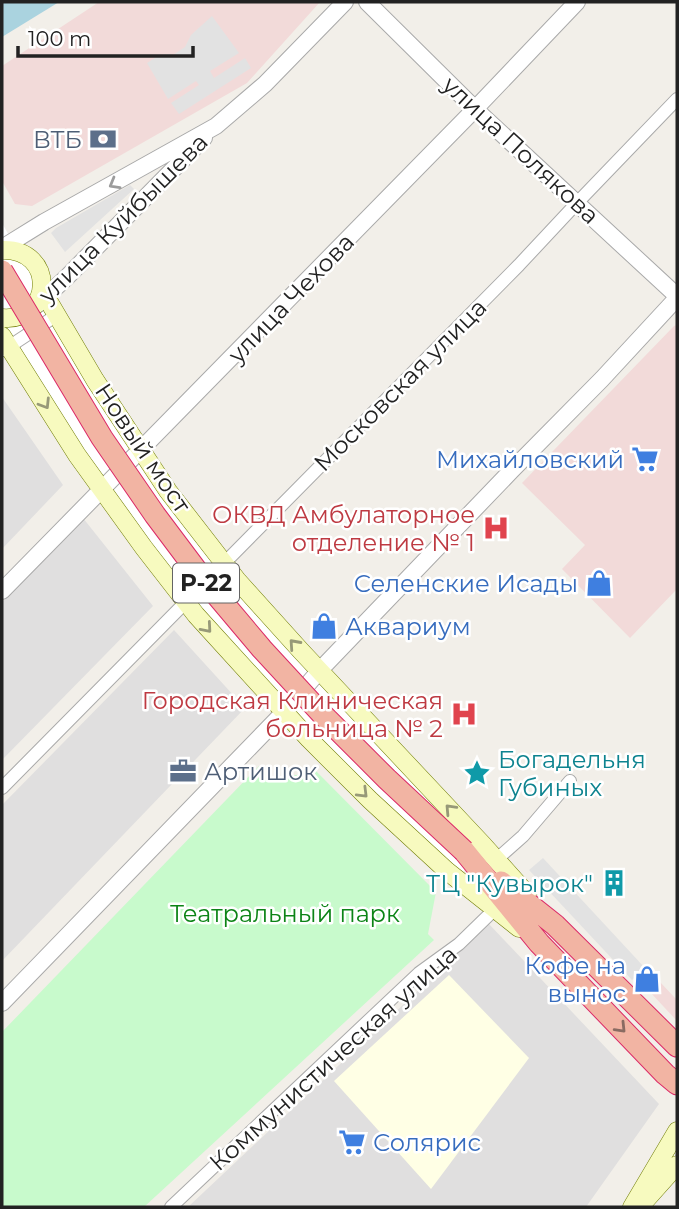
<svg xmlns="http://www.w3.org/2000/svg" width="679" height="1209" font-family="Montserrat,sans-serif">
	<style>
		.residential { fill: #e0dfdf }
		.commercial { fill: #f2dad9 }
		.education { fill: #ffffe5 }
		.park { fill: #c8facc }
		.parking { fill: #e2e2e2 }
		.water { fill: #aad3df }
		.pier { fill: #fff }
		.lines { fill: none; stroke-linecap: round; stroke-linejoin: round }
		.minor-casing { stroke: #a9a9a9; stroke-width: 14 }
		.tertiary-casing { stroke: #a9a9a9; stroke-width: 18 }
		.secondary-casing { stroke: #707d05; stroke-width: 19 }
		.trunk-casing { stroke: #dc2a67; stroke-width: 23 }
		.minor { stroke: #fff; stroke-width: 12 }
		.tertiary { stroke: #fff; stroke-width: 16 }
		.secondary { stroke: #f7fabf; stroke-width: 18 }
		.trunk { stroke: #f2b4a3; stroke-width: 21 }
		.trunk-bridge-casing { stroke: #dc2a67; stroke-width: 23; stroke-linecap: butt }
		.trunk-bridge { stroke: #f2b4a3; stroke-width: 21 }
		.oneway { stroke: #9c9c9c }
		.oneway2 { stroke: #979978 }
		.oneway3 { stroke: #8a6b62 }
		.labels { text-anchor: middle; dominant-baseline: central; stroke-width: 5; stroke-linejoin: round; paint-order: stroke }
		.shield { fill: #fff; stroke: #646464; stroke-width: 2 }
		.shield-label { font-size: 23px; font-weight: bold; fill: #222 }
		.service-label { font-size: 24px; fill: #4e5e75; stroke: #fff; text-anchor: end }
		.street-label { font-size: 24px; fill: #222; stroke: #fff }
		.shop-label { font-size: 24px; fill: #366cbe; stroke: #fff; text-anchor: end }
		.health-label { font-size: 24px; fill: #be3a42; stroke: #fff; text-anchor: end }
		.culture-label { font-size: 24px; fill: #0d838f; stroke: #fff; text-anchor: start }
		.park-label { font-size: 24px; fill: #0c8416; stroke: #fff }
	</style>
	<rect width="100%" height="100%" fill="#f2efe9"/>
	<path class="residential" d="M2,397L63,485L2,549Z
		M83,518L153,606L2,760V602Z
		M174,630L245,708L2,961V805Z
		M489,924L659,1104L586,1207H188Z"/>
	<path class="commercial" d="M99,2H320L247,83L32,206L15,204L2,181V66Z
		M677,325V589L630,638L562,569L585,545L522,483L674,326Z
		M660,982L677,1000V1021L650,992Z"/>
	<path class="education" d="M449,975L529,1058L431,1189L334,1081Z"/>
	<path class="park" d="M259,766L272,777L308,774L314,769L436,892L428,934L434,940L144,1207H2V1032Z"/>
	<path class="parking" d="M212,16L239,53L210,71L214,78L245,58L251,68L179,114L171,103L199,85L196,81L168,99L147,63L158,56L167,54L173,55L185,47L191,35Z
		M130,185L134,189L65,252L51,233L56,228Z
		M543,858L645,968L632,980L529,870Z"/>
	<path class="water" d="M2,2H59L2,37Z"/>
	<path class="pier" d="M2,223L63,332L143,459L483,850L462,873L319,739L243,659L150,550L35,377L2,322Z"/>
	<g class="lines">
		<defs>
			<path id="minor" d="M4,350L57,315
				M2,788L519,265L576,204L677,99
				M496,860L523,836L570,781
				M171,1207L419,973L459,944L495,909"/>
			<path id="tertiary" d="M367,2L475,109L677,296
				M2,248L44,222L216,126L265,84L345,2
				M37,305L67,277L204,138
				M2,591L475,109L577,2
				M2,1003L284,712L320,670L512,470L602,379L677,298"/>
			<path id="secondary" d="M2,250C56,248 54,322 2,318
				M42,290L95,380L168,491L237,580L301,651L484,846L527,894
				M2,336L77,455L144,548L196,615L309,739L370,800L447,871L519,928
				M644,1202L677,1165
				M632,1207L677,1131"/>
			<path id="trunk" d="M464,851L539,943L665,1074L677,1084
				M501,882L555,925L677,1046"/>
		</defs>
		<use href="#minor" class="minor-casing"/>
		<use href="#tertiary" class="tertiary-casing"/>
		<use href="#secondary" class="secondary-casing"/>
		<use href="#trunk" class="trunk-casing"/>
		<use href="#minor" class="minor"/>
		<use href="#tertiary" class="tertiary"/>
		<use href="#secondary" class="secondary"/>
		<use href="#trunk" class="trunk"/>
		<defs>
			<path id="trunk-bridge" d="M2,271L102,438L155,515L203,579L262,649L321,713L387,779L464,851"/>
		</defs>
		<use href="#trunk-bridge" class="trunk-bridge-casing"/>
		<use href="#trunk-bridge" class="trunk-bridge"/>
	</g>
	<defs><path id="oneway-chevron" d="M-2-3.5L2.5 0L-2 3.5" fill="none" stroke-width="1.6" stroke-linecap="round" stroke-linejoin="round" transform="scale(1.75)"/></defs>
	<use class="oneway" href="#oneway-chevron" transform="translate(114 184) rotate(150)"/>
	<g class="oneway2">
		<use href="#oneway-chevron" transform="translate(45 404) rotate(58)"/>
		<use href="#oneway-chevron" transform="translate(207 628) rotate(49)"/>
		<use href="#oneway-chevron" transform="translate(294 644) rotate(-132)"/>
		<use href="#oneway-chevron" transform="translate(363 793) rotate(45)"/>
		<use href="#oneway-chevron" transform="translate(450 809) rotate(-133)"/>
	</g>
	<use class="oneway3" href="#oneway-chevron" transform="translate(621 1028) rotate(46)"/>
	<defs>
		<symbol id="bank-bare" viewBox="-9 -9 18 18"><path d="M-6-4H6V4H-6ZM0-2.3a2.3 2.3 0 1 0 0 4.6a2.3 2.3 0 1 0 0-4.6Z" fill="#5c6f8a" stroke="#fff" stroke-width="2.5" paint-order="stroke"/></symbol>
		<symbol id="supermarket-bare" viewBox="-9 -9 18 18"><path d="M-6-5.5h2.5l.6 2H6L4.5 2H-2.5L-4.4-4H-6ZM-1.5 3.2a1.3 1.3 0 1 0 .1 0ZM3 3.2a1.3 1.3 0 1 0 .1 0Z" fill="#3f7fe0" stroke="#fff" stroke-width="2.5" paint-order="stroke"/></symbol>
		<symbol id="hospital-bare" viewBox="-9 -9 18 18"><path d="M-5-5h3v3.5h4V-5h3V5h-3V1.5h-4V5h-3Z" fill="#e0444e" stroke="#fff" stroke-width="2.5" paint-order="stroke"/></symbol>
		<symbol id="shop-bare" viewBox="-9 -9 18 18"><path d="M-5-2.5h2.3a2.7 3.5 0 0 1 5.4 0H5L5.5 6h-11ZM-1.5-2.5h3a1.5 2.3 0 0 0-3 0Z" fill="#3f7fe0" stroke="#fff" stroke-width="2.5" paint-order="stroke"/></symbol>
		<symbol id="office-bare" viewBox="-9 -9 18 18"><path d="M-6-3h4V-5.5h4V-3h4V5H-6ZM-1-4.5V-3h2v-1.5ZM-6 0V1H6V0Z" fill="#5c6f8a" stroke="#fff" stroke-width="2.5" paint-order="stroke"/></symbol>
		<symbol id="sight-bare" viewBox="-9 -9 18 18"><path d="M0-6L1.8-2.2L6-1.7L2.9 1.2L3.7 5.4L0 3.3L-3.7 5.4L-2.9 1.2L-6-1.7L-1.8-2.2Z" fill="#0f9aa8" stroke="#fff" stroke-width="2.5" paint-order="stroke"/></symbol>
		<symbol id="building-bare" viewBox="-9 -9 18 18"><path d="M-4-6H4V6H1V3H-1V6H-4ZM-2.5-4.3h1.7v1.8h-1.7ZM.8-4.3h1.7v1.8H.8ZM-2.5-1h1.7V.8h-1.7ZM.8-1h1.7V.8H.8Z" fill="#0f9aa8" stroke="#fff" stroke-width="2.5" paint-order="stroke"/></symbol>
	</defs>
	<g fill-rule="evenodd">
		<use href="#bank-bare" x="84" y="120" width="38" height="38"/>
		<use href="#supermarket-bare" x="626" y="440" width="38" height="38"/>
		<use href="#hospital-bare" x="477" y="509" width="38" height="38"/>
		<use href="#shop-bare" x="580" y="564" width="38" height="38"/>
		<use href="#shop-bare" x="305" y="607" width="38" height="38"/>
		<use href="#hospital-bare" x="445" y="695" width="38" height="38"/>
		<use href="#office-bare" x="164" y="752" width="38" height="38"/>
		<use href="#sight-bare" x="458" y="754" width="38" height="38"/>
		<use href="#building-bare" x="595" y="864" width="38" height="38"/>
		<use href="#shop-bare" x="628" y="960" width="38" height="38"/>
		<use href="#supermarket-bare" x="333" y="1123" width="38" height="38"/>
	</g>
	<g class="labels">
		<rect class="shield" x="173" y="563.5" width="66" height="39" rx="5"/>
		<g class="shield-label">
			<text x="206" y="583">Р-22</text>
		</g>
		<g class="service-label">
			<text x="82" y="139">ВТБ</text>
			<text x="204" y="771" text-anchor="start">Артишок</text>
		</g>
		<g class="street-label">
			<text transform="translate(521 150) rotate(43)">улица Полякова</text>
			<text transform="translate(123 218) rotate(-45)">улица Куйбышева</text>
			<text transform="translate(291 298) rotate(-46)">улица Чехова</text>
			<text transform="translate(400 385) rotate(-45)">Московская улица</text>
			<text transform="translate(143 448) rotate(56)">Новый мост</text>
			<text transform="translate(333 1058) rotate(-42)">Коммунистическая улица</text>
		</g>
		<g class="shop-label">
			<text x="624" y="459">Михайловский</text>
			<text x="578" y="583">Селенские Исады</text>
			<text x="345" y="626" text-anchor="start">Аквариум</text>
			<text x="626" y="965">Кофе на<tspan x="626" dy="28">вынос</tspan></text>
			<text x="373" y="1142" text-anchor="start">Солярис</text>
		</g>
		<g class="health-label">
			<text x="475" y="514">ОКВД Амбулаторное<tspan x="475" dy="28">отделение № 1</tspan></text>
			<text x="443" y="700">Городская Клиническая<tspan x="443" dy="28">больница № 2</tspan></text>
		</g>
		<g class="culture-label">
			<text x="498" y="759">Богадельня<tspan x="498" dy="28">Губиных</tspan></text>
			<text x="593" y="883" text-anchor="end">ТЦ "Кувырок"</text>
		</g>
		<g class="park-label">
			<text x="285" y="913">Театральный парк</text>
		</g>
	</g>
	<rect width="679" height="1209" fill="none" stroke="#222222" stroke-width="7"/>
	<path d="M18 46v10h175v-10" fill="none" stroke="#222222" stroke-width="3.5"/>
	<text x="28" y="46" font-size="21" fill="#222222" stroke="#ffffff" stroke-width="5" paint-order="stroke">100 m</text>
</svg>
